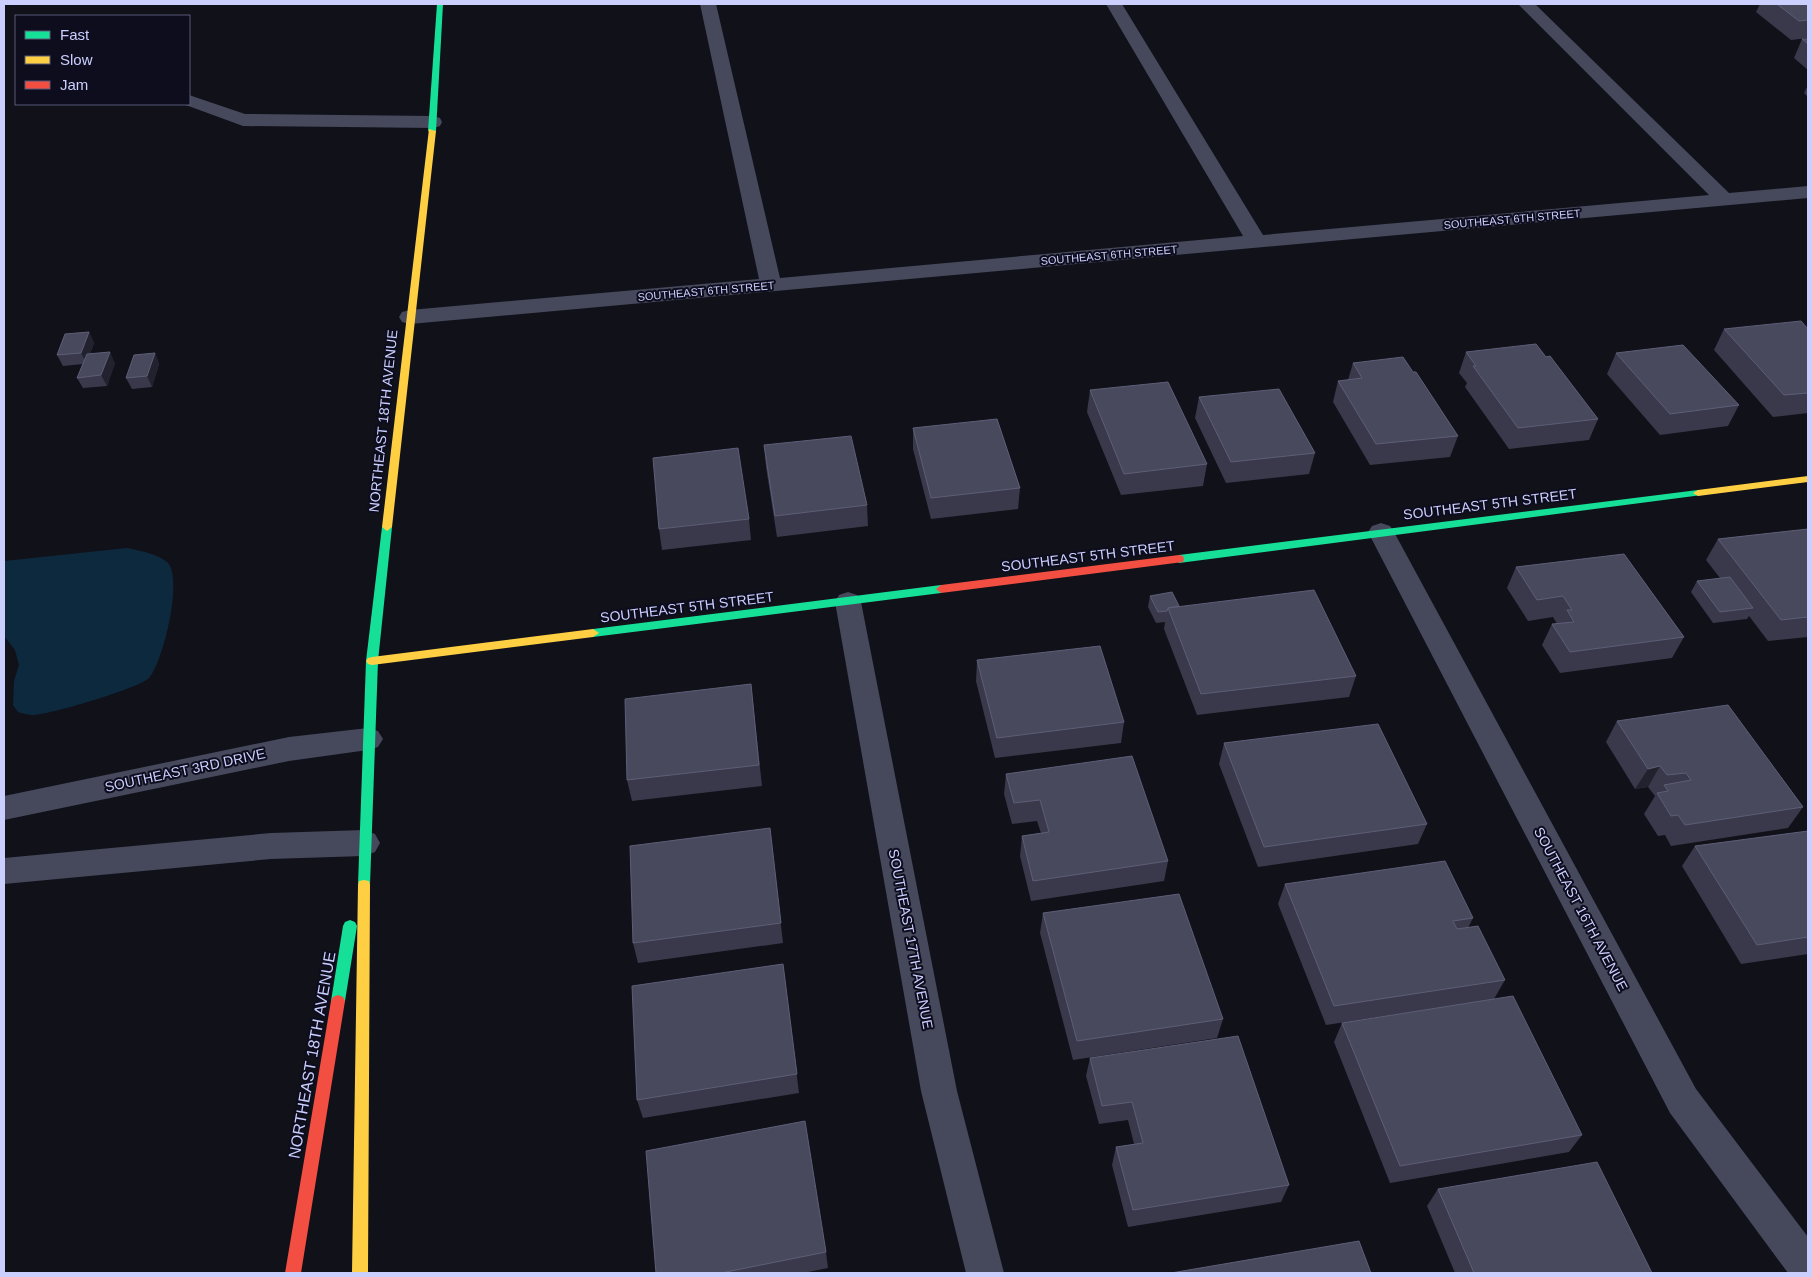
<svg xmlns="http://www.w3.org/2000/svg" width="1812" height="1277" font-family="Arial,sans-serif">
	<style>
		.water { fill: #0d293e }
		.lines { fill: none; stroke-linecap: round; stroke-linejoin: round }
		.lane { fill: #46485b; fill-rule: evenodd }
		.street { fill: #46485b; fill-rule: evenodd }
		.fast { fill: #16e098; fill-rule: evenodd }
		.slow { fill: #ffcf43; fill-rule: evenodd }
		.jam { fill: #f24e42; fill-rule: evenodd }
		.wall { fill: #39394b }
		.shaded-wall { fill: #22222f }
		.building { fill: #49495e; stroke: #5d5e77 }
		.labels { text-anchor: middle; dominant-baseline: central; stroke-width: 4; stroke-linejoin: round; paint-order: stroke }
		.far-street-label { font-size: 11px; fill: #cbcffe; stroke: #0d0d1e }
		.street-label { font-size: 14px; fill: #cbcffe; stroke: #0d0d1e }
		.near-street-label { font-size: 16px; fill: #cbcffe; stroke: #0d0d1e }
	</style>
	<rect width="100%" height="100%" fill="#11111a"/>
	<path class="water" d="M127,548C140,551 156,553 167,562C184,577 163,663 149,678C140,688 48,715 33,715C28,715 22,713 18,712L13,705L14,681L19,665L15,650L4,636V561Z"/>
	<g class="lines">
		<path class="lane" d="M189,95L245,114L433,116L440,118L442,122L440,126L433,128L243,126L183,104H189Z"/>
		<path class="street" d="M700,4H716L780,278L1243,236L1106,4H1122L1263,235L1709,195L1518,4H1535L1729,193L1808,186V198L410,324L402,322L399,317L402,312L410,310L759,279Z
			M1381,523L1390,526L1394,532L1696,1089L1808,1237V1273H1788L1670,1113L1368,532L1372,526Z
			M848,592L857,595L861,602L957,1091L1004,1273H966L921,1091L835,602L839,595Z
			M368,728L378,731L383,739L378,747L368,750L289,761L4,820V796L289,737Z
			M364,830L375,834L380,843L375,852L364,856L271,859L4,884V858L271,833Z"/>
		<path class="fast" d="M437,4H443L436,131L432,133L428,131Z
			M1698,490L1703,493L1702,495L1179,563L1174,559L1179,555Z
			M387,523L392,527L378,661L370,885L369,889L364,890L359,889L358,885L366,661L382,527Z
			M941,585L946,589L941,593L593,637L587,633L593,629Z
			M350,920L355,922L357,926L345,1001L343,1005L338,1007L333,1005L331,1001L343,926L345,922Z"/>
		<path class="slow" d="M429,129L436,131L392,527L387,531L382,527Z
			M1808,476V482L1698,496L1693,493L1698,490Z
			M593,629L599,633L593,637L372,665L368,664L366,661L368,658L372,657Z
			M364,880L369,881L370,885L368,1273H352L358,885L359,881Z"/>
		<path class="jam" d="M1179,555L1183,556L1184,559L1183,562L941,593L936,589L941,585Z
			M338,995L343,997L345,1001L301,1273H285L331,1001L333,997Z"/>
	</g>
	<path class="wall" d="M1760,4H1808V38L1791,40L1756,12Z
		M1802,39H1808V70L1794,58Z
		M1808,85V97L1804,93Z
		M1724,329H1808V413L1773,417L1714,350Z
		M89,332L94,343L90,354L115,363L107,386L83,388L77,378L83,364L63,366L57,355Z
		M1466,352L1546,357L1598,419L1589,440L1509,449L1465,387L1467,383L1459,373Z
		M155,353L159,364L152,387L132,389L126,378Z
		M1616,353L1739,405L1728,426L1660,435L1607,374Z
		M1353,363L1413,372L1458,436L1450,457L1370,465L1333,402L1338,381L1348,380Z
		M1090,390L1207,464L1203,486L1121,495L1087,412Z
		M1199,397L1315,453L1309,474L1226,483L1195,418Z
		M913,428L1020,488L1018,509L931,519L913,449Z
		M764,445L867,505L868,526L777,537L766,467Z
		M749,519L751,540L662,550L659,529Z
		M1808,529V637L1768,641L1749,616L1747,619L1713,623L1691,592L1697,581L1720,578L1706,560L1718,539Z
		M1516,567L1684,637L1672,658L1560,673L1542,645L1552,624H1557L1553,617L1528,621L1507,588Z
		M1150,596L1179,606L1356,676L1349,697L1197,715L1164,629L1165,622L1156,623L1148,607Z
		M977,660L1124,722L1121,743L995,758L976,681Z
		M751,684L762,786L632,801L627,780Z
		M1617,721L1803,807L1788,828L1671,846L1665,835L1658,836L1644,814L1655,796L1648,787L1635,789L1606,742Z
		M1224,743L1427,824L1418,844L1258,867L1219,764Z
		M1006,774L1168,861L1164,881L1031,901L1020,856L1022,836L1041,833L1037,821L1012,824L1004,794Z
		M770,828L783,943L638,963L633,943Z
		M1808,831V954L1741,964L1682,866L1695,846Z
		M1285,884L1473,918L1468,928L1505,980L1494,999L1582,1135L1569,1152L1390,1183L1334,1042L1342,1023L1483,1001L1326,1025L1278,904Z
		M1043,913L1223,1019L1217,1038L1073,1060L1040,933Z
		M783,964L799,1093L643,1118L637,1100Z
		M1090,1058L1289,1185L1281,1202L1128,1227L1112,1165L1116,1147L1134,1144L1128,1120L1099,1124L1086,1076Z
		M1438,1189L1652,1273H1455L1427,1206Z
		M826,1252L828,1268L803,1273H656Z"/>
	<path class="shaded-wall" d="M89,332L94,343L87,364L81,353Z
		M110,352L115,363L107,386L101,375Z
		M155,353L159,364L152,387L147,376Z
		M1660,766L1648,787L1635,789L1648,769Z"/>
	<path class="building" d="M1777,4H1808V20L1799,21Z
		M1802,39H1808V44Z
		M1801,321L1808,329V393L1784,395L1724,329Z
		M89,332L81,353L57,355L65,334Z
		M1536,344L1546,357L1550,356L1598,419L1518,428L1473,366H1476L1466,352Z
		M1683,345L1739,405L1670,414L1616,353Z
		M110,352L101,375L77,378L87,354Z
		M155,353L147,376L126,378L134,355Z
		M1403,357L1413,372H1416L1458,436L1376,444L1338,381L1362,378L1353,363Z
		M1168,382L1207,464L1124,474L1090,390Z
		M1279,389L1315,453L1231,462L1199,397Z
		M997,419L1020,488L931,498L913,428Z
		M851,436L867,505L775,516L764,445Z
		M738,448L749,519L659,529L653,458Z
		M1808,529V617L1781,620L1718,539Z
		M1624,554L1684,637L1570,652L1552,624L1574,622L1567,610H1572L1563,596L1537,600L1516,567Z
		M1730,577L1753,608L1720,612L1697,581Z
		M1314,590L1356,676L1201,694L1168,608Z
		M1172,592L1179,606L1168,608L1167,611L1158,612L1150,596Z
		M1100,646L1124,722L997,738L977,660Z
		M751,684L759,765L627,780L625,699Z
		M1728,705L1803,807L1685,825L1678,815L1671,816L1657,793L1668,791L1664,785L1691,780L1686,773L1667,775L1660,766L1648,769L1617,721Z
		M1378,724L1427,824L1264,847L1224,743Z
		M1132,756L1168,861L1033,881L1022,836L1049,832L1040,800L1014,803L1006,774Z
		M770,828L781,923L633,943L630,846Z
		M1808,831V937L1757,945L1695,846Z
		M1445,861L1473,918L1453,921L1457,929L1478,926L1505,980L1334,1006L1285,884Z
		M1179,894L1223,1019L1077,1041L1043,913Z
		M783,964L797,1074L637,1100L632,986Z
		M1513,996L1582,1135L1400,1166L1342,1023Z
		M1238,1036L1289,1185L1133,1210L1116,1147L1143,1143L1132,1102L1102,1106L1090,1058Z
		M805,1121L826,1252L721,1273H656L646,1151Z
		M1597,1162L1652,1273H1474L1438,1189Z
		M1359,1241L1371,1273H1171Z"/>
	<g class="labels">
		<g class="far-street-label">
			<text transform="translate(1512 219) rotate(-5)">SOUTHEAST 6TH STREET</text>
			<text transform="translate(1109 255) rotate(-5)">SOUTHEAST 6TH STREET</text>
			<text transform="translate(706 291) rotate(-5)">SOUTHEAST 6TH STREET</text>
		</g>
		<g class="street-label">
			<text transform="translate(383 421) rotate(-84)">NORTHEAST 18TH AVENUE</text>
			<text transform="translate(1490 504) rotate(-7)">SOUTHEAST 5TH STREET</text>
			<text transform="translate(1088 556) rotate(-7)">SOUTHEAST 5TH STREET</text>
			<text transform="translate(687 607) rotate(-7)">SOUTHEAST 5TH STREET</text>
			<text transform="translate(185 770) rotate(-12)">SOUTHEAST 3RD DRIVE</text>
			<text transform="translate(1581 909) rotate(62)">SOUTHEAST 16TH AVENUE</text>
			<text transform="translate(911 939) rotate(79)">SOUTHEAST 17TH AVENUE</text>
		</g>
		<g class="near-street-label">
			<text transform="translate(312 1055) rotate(-80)">NORTHEAST 18TH AVENUE</text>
		</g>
	</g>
	<rect width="1812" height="1277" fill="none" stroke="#cbcffe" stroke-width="10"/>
	<rect x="15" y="15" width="175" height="90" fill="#0d0d1e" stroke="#595b78"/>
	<rect x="25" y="31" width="25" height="8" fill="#16e098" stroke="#595b78"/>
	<text x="60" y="40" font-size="15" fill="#cbcffe">Fast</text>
	<rect x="25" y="56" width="25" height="8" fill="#ffcf43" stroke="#595b78"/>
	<text x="60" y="65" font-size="15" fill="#cbcffe">Slow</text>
	<rect x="25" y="81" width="25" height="8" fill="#f24e42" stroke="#595b78"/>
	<text x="60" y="90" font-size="15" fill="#cbcffe">Jam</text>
</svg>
